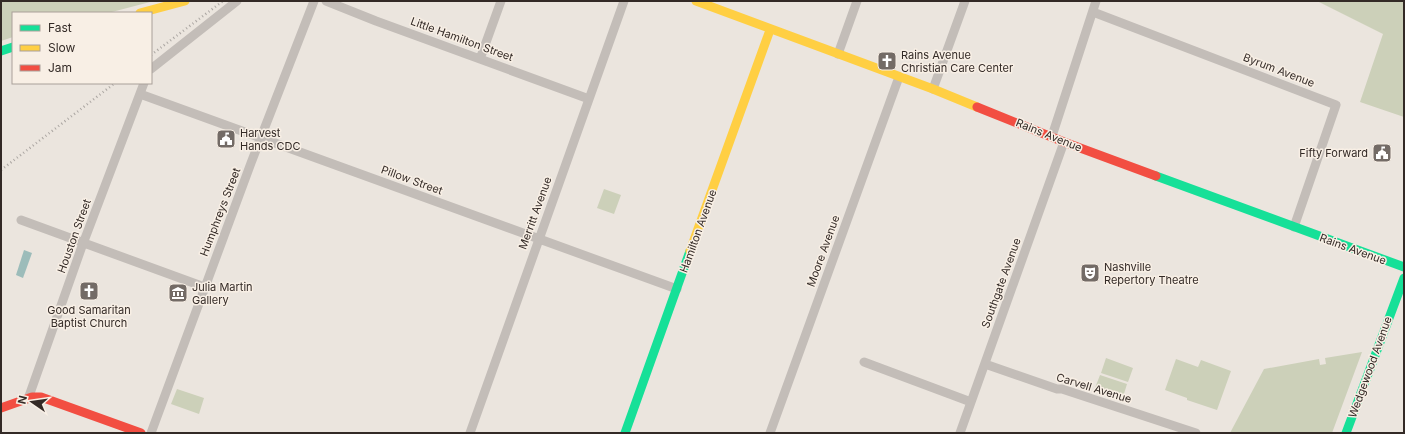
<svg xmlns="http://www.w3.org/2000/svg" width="1405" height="434" font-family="Inter,sans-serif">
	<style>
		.green { fill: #ccd0b9 }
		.water { fill: #9cbcba }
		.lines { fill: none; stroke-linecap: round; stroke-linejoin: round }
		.street { stroke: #c3bdb8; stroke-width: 9 }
		.fast { stroke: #16e098; stroke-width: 9 }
		.slow { stroke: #ffcf43; stroke-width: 9 }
		.jam { stroke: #f24e42; stroke-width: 9 }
		.rail { stroke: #aba6a2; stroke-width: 2.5; stroke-dasharray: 1 3; stroke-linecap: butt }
		.labels { text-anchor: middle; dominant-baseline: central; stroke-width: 3; stroke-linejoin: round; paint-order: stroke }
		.street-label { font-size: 11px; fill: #332a26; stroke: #f8efe5 }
		.poi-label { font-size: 11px; fill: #332a26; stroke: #f8efe5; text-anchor: start }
	</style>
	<rect width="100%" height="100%" fill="#ebe5de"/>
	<path class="green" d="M1,1H154L108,13H13V37L1,41Z
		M1317,1H1404V117L1360,102L1383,34Z
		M604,189L621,195L614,214L597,208Z
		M1362,352L1332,433H1230L1264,369L1319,359L1320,365L1326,364L1325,358Z
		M1106,358L1133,368L1128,382L1101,373Z
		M1176,359L1198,367L1201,360L1231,371L1217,410L1187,400V398L1165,390Z
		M1100,375L1127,384L1123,397L1095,388Z
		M177,389L204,398L199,414L171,404Z"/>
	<path class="water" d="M24,250L32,253L23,278L16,275Z"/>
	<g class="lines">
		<path class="street" d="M326,1L376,21L589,99
			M1093,12L1336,105L1294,227
			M838,54L857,1
			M480,59L501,1
			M151,69L237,1
			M933,89L965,1
			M140,94L677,289
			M1052,136L1096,1
			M21,220L199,285L204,289
			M864,362L971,402
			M985,364L1057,389H1062L1196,433
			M28,399L81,249L144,83
			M151,433L251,163L314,1
			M470,433L624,1
			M770,433L899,77
			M960,433L1064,142"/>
		<path class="fast" d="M1,51L13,47
			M1156,176L1404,267
			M625,433L690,251
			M1346,433L1404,278"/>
		<path class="slow" d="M696,1L933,89L977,107
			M140,13L185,1
			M690,251L770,30"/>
		<path class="jam" d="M977,107L1064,142L1156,176
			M1,408L32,397H41L141,433"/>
		<path class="rail" d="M151,55L223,1
			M1,170L115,83"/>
	</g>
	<defs>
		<symbol id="church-square" viewBox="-11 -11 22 22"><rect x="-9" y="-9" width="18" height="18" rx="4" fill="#736b66" stroke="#f8efe5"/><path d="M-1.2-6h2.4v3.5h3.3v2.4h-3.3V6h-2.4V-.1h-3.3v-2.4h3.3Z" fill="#fff"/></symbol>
		<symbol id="civic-square" viewBox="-11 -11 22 22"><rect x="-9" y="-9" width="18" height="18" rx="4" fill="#736b66" stroke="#f8efe5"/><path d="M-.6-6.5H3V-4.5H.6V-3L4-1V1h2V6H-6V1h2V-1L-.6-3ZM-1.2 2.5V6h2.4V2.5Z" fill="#fff"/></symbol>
		<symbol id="theatre-square" viewBox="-11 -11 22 22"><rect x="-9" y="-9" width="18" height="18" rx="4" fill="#736b66" stroke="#f8efe5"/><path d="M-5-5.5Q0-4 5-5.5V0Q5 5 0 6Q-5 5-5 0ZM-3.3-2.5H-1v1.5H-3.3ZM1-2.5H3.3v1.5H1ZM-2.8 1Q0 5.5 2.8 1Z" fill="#fff"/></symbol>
		<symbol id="museum-square" viewBox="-11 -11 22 22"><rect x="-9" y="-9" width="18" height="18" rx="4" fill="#736b66" stroke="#f8efe5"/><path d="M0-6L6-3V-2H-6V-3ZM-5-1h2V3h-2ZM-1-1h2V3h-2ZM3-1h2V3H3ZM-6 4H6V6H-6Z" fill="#fff"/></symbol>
	</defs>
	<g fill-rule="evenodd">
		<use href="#church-square" x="876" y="50" width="22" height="22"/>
		<use href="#civic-square" x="215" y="128" width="22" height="22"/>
		<use href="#civic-square" x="1371" y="142" width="22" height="22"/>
		<use href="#theatre-square" x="1079" y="262" width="22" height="22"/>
		<use href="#church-square" x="78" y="280" width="22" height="22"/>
		<use href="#museum-square" x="167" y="282" width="22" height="22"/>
	</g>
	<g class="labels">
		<g class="street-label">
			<text transform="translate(462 39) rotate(20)">Little Hamilton Street</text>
			<text transform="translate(1279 70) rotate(21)">Byrum Avenue</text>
			<text transform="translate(1049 135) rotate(22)">Rains Avenue</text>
			<text transform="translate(412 180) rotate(20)">Pillow Street</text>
			<text transform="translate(220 212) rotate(-69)">Humphreys Street</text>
			<text transform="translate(535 213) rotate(-70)">Merritt Avenue</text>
			<text transform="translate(698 231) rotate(-70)">Hamilton Avenue</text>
			<text transform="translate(74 236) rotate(-70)">Houston Street</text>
			<text transform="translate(1353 249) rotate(20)">Rains Avenue</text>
			<text transform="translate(823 251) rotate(-70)">Moore Avenue</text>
			<text transform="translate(1001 283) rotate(-70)">Southgate Avenue</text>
			<text transform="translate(1370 367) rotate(-70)">Wedgewood Avenue</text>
			<text transform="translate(1094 388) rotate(17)">Carvell Avenue</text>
		</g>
		<g class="poi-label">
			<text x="901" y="55">Rains Avenue<tspan x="901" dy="13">Christian Care Center</tspan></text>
			<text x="240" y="133">Harvest<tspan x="240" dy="13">Hands CDC</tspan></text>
			<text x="1368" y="153" text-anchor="end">Fifty Forward</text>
			<text x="1104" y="267">Nashville<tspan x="1104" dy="13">Repertory Theatre</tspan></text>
			<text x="192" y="287">Julia Martin<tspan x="192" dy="13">Gallery</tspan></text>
			<text x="89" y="310" text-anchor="middle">Good Samaritan<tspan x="89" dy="13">Baptist Church</tspan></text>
		</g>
	</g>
	<rect width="1405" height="434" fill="none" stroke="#332a26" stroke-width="4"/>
	<rect x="12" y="12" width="140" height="72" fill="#f8efe5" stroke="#a9a099"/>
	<rect x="20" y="25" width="20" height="6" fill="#16e098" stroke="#a9a099"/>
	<text x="48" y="32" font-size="12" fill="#332a26">Fast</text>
	<rect x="20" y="45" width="20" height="6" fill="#ffcf43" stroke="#a9a099"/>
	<text x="48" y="52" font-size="12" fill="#332a26">Slow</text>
	<rect x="20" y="65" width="20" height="6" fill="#f24e42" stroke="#a9a099"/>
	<text x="48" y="72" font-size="12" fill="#332a26">Jam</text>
	<g transform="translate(32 402) rotate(283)" stroke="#f8efe5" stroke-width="3" paint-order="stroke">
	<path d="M0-3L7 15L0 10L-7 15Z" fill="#332a26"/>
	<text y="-6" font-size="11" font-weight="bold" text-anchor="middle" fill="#332a26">N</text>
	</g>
</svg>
